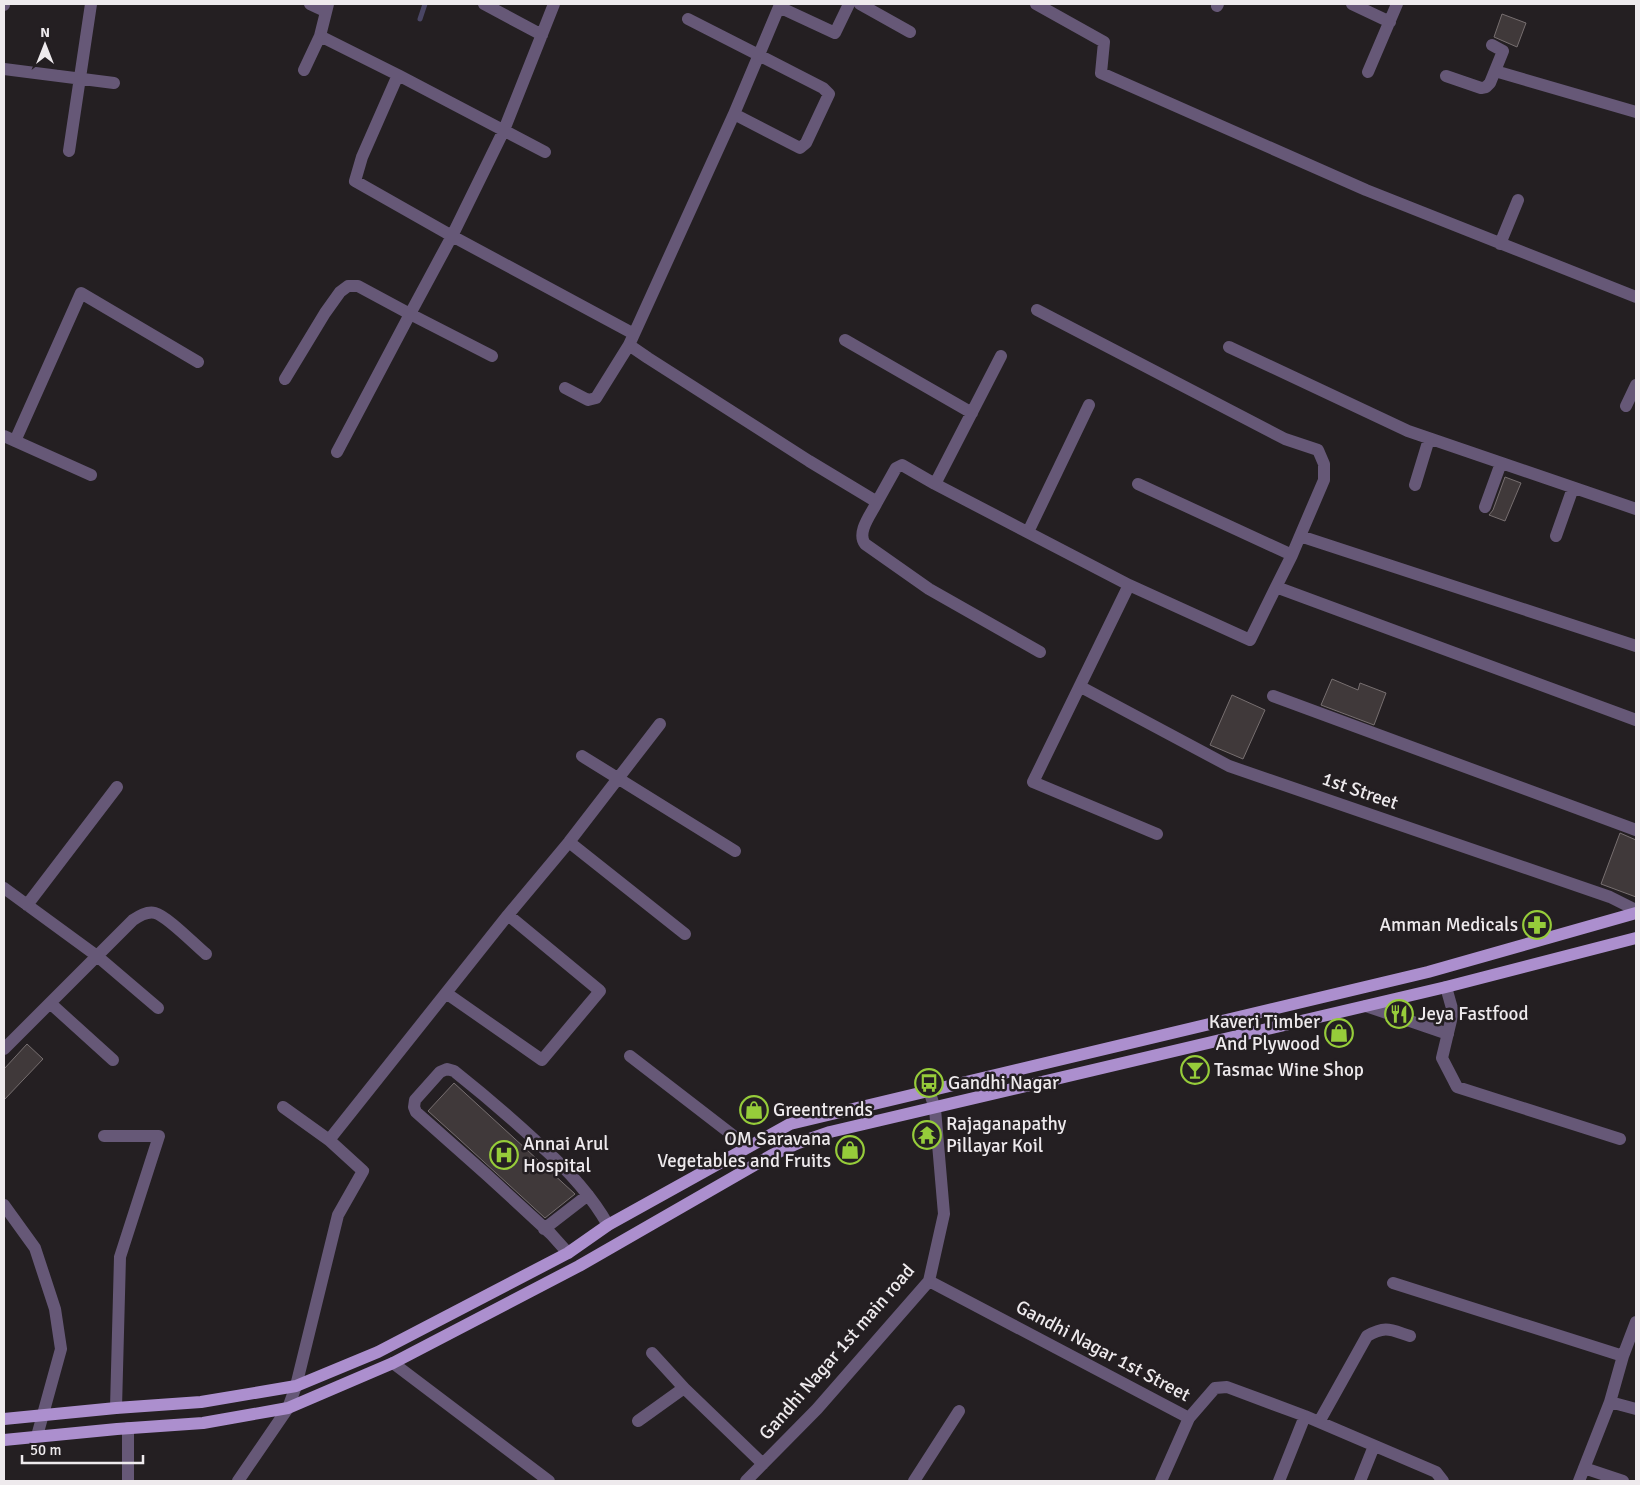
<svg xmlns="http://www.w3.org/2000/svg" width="1640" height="1485" font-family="Signika,sans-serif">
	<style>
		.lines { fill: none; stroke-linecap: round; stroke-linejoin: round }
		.stream { stroke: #4a4665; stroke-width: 5 }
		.building { fill: #40393a; stroke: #776f70 }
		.minor { stroke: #665877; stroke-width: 12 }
		.major { stroke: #ac8fce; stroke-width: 12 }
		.labels { text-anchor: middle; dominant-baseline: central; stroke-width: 5; stroke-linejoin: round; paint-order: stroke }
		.street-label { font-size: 19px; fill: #eeeaed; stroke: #241f22 }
		.poi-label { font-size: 19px; fill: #eeeaed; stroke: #241f22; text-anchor: start }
	</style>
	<rect width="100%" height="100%" fill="#241f22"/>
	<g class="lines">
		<path class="stream" d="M420,19L425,4"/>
	</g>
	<path class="building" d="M1502,14L1526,23L1517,47L1494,37Z
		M1505,477L1521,483L1505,521L1489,515L1493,510Z
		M1332,679L1358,690L1360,683L1386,693L1374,725L1321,705Z
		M1232,695L1265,710L1243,759L1210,745Z
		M1620,833L1636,840V897L1601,884Z
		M27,1044L43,1059L4,1100V1069Z
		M454,1083L575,1194L545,1218L459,1139L428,1111Z"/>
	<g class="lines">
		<path class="minor" d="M310,4L325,11
			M328,4L320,36L398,75L362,157L355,181L452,236L410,314L492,356
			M484,4L542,35
			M554,4L504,130L452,236L634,334
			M860,4L910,32
			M1036,4L1104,42L1101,73L1366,190L1636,297
			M1352,4L1390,22
			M4,5V4
			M1217,6L1218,4
			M4,69L114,83
			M304,70L320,36
			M1495,71L1636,112
			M1368,72L1397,4
			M398,75L545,152
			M1446,76L1481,88L1486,87L1490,83L1503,51L1492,45
			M734,114L779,7L835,33L849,4
			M69,151L91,4
			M1500,244L1518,200
			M1037,310L1285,439L1318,450L1324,464V480L1300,536
			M845,340L972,413
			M629,345L648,358L809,461L877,502L896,468L902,465L935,484L1129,585L1250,640L1276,587
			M1229,347L1408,431L1636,509
			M285,379L325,313L340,292L348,286H358L410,314L337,452
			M565,388L588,400L596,398L629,345L734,114L800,148L806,143L829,94L823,88L688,19
			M1626,406L1636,385
			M4,436L91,475
			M15,441L81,293L198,362
			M935,484L1001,356
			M1138,484L1292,555L1276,587L1636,720
			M1415,485L1429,439
			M877,502C872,513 856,532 865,544L929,589L1040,652
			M1485,507L1501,463
			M1028,532L1089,405
			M1556,536L1573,488
			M1292,555L1300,536L1636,646
			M1129,585L1033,782L1157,834
			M1081,687L1229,766L1610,897L1636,910
			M1273,696L1636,830
			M582,756L735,851
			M569,842L685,934
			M4,888L97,956L158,1008
			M27,905L117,787
			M1446,987L1453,1012L1442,1058L1457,1087L1620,1139
			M446,993L542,1060L600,991L508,915
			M50,1003L113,1060
			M1366,1006L1448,1034
			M4,1049L133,920C139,916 147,911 155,913C167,916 195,945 206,954
			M630,1056L748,1147
			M104,1136H159L120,1257L116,1408
			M329,1140L508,915L569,842L660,724
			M4,1205L35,1248L55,1309L61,1349L37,1436
			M544,1229L588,1195
			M568,1253L551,1234L487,1175L416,1112L414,1107L415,1100L440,1072L447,1069L454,1071C483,1094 511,1118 539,1144C566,1168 590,1193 608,1225
			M929,1281L1189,1418
			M1393,1283L1623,1356
			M652,1353L684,1388
			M393,1363L549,1481
			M1610,1402L1636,1409
			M638,1421L684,1388L763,1464
			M1319,1422L1367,1336C1386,1325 1391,1330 1410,1336
			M1584,1468L1623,1481
			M128,1481V1428
			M238,1481L288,1408L296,1386L338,1215L363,1171L329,1140L283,1107
			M746,1481L817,1409L929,1281L944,1214L935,1109L929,1090
			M914,1481L959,1411
			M1161,1481L1189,1418L1215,1388L1227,1387L1305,1416L1436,1472L1443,1481
			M1279,1481L1305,1416
			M1360,1481L1374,1446
			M1579,1481L1610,1402L1623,1356L1636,1322"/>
		<path class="major" d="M4,1419L116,1408L201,1402L296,1386L378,1352L568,1253L608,1225L790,1124L1428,972L1636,913
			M4,1440L117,1429L203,1423L288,1408L393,1363L579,1266L772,1155L798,1143L830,1132L1446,987L1636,938"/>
	</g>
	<defs>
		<symbol id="pharmacy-ring" viewBox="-11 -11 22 22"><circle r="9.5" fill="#241f22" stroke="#96cc3a" stroke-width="1.5"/><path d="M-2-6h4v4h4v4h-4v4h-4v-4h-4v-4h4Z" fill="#96cc3a"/></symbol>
		<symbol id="restaurant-ring" viewBox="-11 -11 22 22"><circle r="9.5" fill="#241f22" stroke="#96cc3a" stroke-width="1.5"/><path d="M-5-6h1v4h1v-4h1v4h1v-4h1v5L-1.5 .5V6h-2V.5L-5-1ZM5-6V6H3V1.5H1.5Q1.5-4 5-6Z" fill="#96cc3a"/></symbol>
		<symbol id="shop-ring" viewBox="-11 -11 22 22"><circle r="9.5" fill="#241f22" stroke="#96cc3a" stroke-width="1.5"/><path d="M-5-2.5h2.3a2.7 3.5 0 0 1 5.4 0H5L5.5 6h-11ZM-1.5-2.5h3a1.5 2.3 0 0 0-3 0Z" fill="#96cc3a"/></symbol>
		<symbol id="bar-ring" viewBox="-11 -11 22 22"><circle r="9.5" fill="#241f22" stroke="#96cc3a" stroke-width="1.5"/><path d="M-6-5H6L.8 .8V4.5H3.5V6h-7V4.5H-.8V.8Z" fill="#96cc3a"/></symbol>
		<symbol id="bus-ring" viewBox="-11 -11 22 22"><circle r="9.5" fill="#241f22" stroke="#96cc3a" stroke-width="1.5"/><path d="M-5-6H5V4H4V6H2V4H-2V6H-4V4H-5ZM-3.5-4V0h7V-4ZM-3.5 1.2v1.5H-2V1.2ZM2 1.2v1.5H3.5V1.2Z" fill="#96cc3a"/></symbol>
		<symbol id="temple-ring" viewBox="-11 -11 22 22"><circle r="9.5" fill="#241f22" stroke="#96cc3a" stroke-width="1.5"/><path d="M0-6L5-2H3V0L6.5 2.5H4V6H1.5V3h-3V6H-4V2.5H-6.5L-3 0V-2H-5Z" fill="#96cc3a"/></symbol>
		<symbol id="hospital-ring" viewBox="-11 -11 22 22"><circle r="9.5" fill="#241f22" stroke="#96cc3a" stroke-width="1.5"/><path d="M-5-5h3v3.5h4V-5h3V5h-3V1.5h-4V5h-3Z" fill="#96cc3a"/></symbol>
	</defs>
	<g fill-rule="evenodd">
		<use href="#pharmacy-ring" x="1521" y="909" width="32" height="32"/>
		<use href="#restaurant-ring" x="1383" y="998" width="32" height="32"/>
		<use href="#shop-ring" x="1323" y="1017" width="32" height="32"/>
		<use href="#bar-ring" x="1179" y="1054" width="32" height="32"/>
		<use href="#bus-ring" x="913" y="1067" width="32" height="32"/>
		<use href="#shop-ring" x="738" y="1094" width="32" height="32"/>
		<use href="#temple-ring" x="911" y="1119" width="32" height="32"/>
		<use href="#shop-ring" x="834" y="1134" width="32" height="32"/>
		<use href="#hospital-ring" x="488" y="1139" width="32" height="32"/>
	</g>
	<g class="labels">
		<g class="street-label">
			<text transform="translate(1360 791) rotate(19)">1st Street</text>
			<text transform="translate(1103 1351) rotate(28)">Gandhi Nagar 1st Street</text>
			<text transform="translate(837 1352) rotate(-49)">Gandhi Nagar 1st main road</text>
		</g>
		<g class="poi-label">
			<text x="1518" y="925" text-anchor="end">Amman Medicals</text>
			<text x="1418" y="1014">Jeya Fastfood</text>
			<text x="1320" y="1022" text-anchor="end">Kaveri Timber<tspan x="1320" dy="22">And Plywood</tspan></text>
			<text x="1214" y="1070">Tasmac Wine Shop</text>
			<text x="948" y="1083">Gandhi Nagar</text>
			<text x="773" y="1110">Greentrends</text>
			<text x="946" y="1124">Rajaganapathy<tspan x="946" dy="22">Pillayar Koil</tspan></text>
			<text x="831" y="1139" text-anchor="end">OM Saravana<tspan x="831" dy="22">Vegetables and Fruits</tspan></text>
			<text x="523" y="1144">Annai Arul<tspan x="523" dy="22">Hospital</tspan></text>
		</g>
	</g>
	<rect width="1640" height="1485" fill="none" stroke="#eeeaed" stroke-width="10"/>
	<g transform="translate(45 45)" stroke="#241f22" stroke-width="4" paint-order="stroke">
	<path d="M0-4L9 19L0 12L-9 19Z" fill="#eeeaed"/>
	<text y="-8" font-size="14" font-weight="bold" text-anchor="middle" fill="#eeeaed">N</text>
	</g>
	<path d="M22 1455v8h121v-8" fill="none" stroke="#eeeaed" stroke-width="2.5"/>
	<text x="30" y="1455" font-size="15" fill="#eeeaed" stroke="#241f22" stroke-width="4" paint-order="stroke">50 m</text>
</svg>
